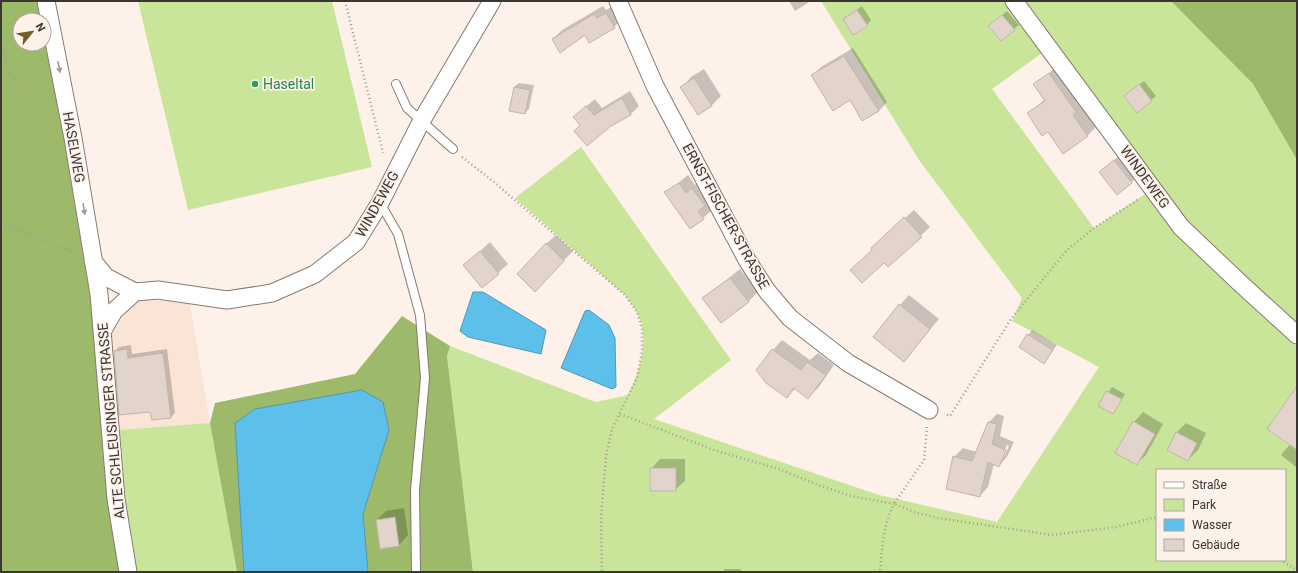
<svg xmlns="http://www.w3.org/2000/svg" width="1298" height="573" font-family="Roboto,sans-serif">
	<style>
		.built { fill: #fae4d6 }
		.green { fill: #c9e599; fill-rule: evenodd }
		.forest { fill: #9db96a; fill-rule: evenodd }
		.water { fill: #5dc0ea; stroke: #5397b3 }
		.shadow { fill: #0003; fill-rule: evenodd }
		.building { fill: #e3d4cb; stroke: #c2b4ab }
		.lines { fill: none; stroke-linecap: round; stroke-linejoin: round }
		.lane-casing { stroke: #877a71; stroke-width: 10 }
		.street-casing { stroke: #877a71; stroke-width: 19 }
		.path { stroke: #a49b95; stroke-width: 2.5; stroke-dasharray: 1 3; stroke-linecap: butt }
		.lane { stroke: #fff; stroke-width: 8 }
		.street { stroke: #fff; stroke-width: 17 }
		.oneway { fill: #9e9a98 }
		.leisure-dot { fill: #2e9e5b; stroke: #fdf1e9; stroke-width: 1.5 }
		.labels { text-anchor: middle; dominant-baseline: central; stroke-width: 3.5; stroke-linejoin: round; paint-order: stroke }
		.leisure-label { font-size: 14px; fill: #27864d; stroke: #fdf1e9; text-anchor: start }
		.street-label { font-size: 14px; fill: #3c3632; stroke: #fdf1e9 }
	</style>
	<rect width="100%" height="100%" fill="#fdf1e9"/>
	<path class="built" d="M146,299L190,304L210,423L115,430L107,341L133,303Z"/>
	<path class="green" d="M138,1H332L372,167L188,210Z
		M821,1H1171L1253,84L1297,160V572H473L447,356L450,346L596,402L628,395C640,371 651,337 636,311C633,306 629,301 626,296L515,198L581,147L731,360L654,419L879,495L997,522L1099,367L1012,321L1022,298L919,160ZM1049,48L1154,188L1094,228L992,89ZM1157,470H1285V560H1157Z
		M210,423L237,572H136L124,497L117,430Z"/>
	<path class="forest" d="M1,1H41L136,572H1ZM20,20H44V44H20Z
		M1171,1H1297V160L1253,84Z
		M402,316L450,346L447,356L473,572H237L210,423L215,403L355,374Z"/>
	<path class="water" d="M473,292H483L546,330L541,354L468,337L460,331Z
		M589,310L609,325L615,338L616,387L612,389L561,368L585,311Z
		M362,390L383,402L389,430L363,514L368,572H244L235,423L255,409Z"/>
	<path class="shadow" d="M789,1H811L795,11Z
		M615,5L623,18L614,27L585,34L553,39L562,30L603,6L606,10Z
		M862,6L871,20L867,25L844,19Z
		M1007,11L1019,25L1014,29L994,22Z
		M853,48L887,102L879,111L863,120L851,99L813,75L821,67Z
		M1058,66L1084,103L1081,106L1096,127L1087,136L1048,131L1028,114L1045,99L1035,84Z
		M704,69L721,96L711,106L682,87L691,77Z
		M1144,81L1156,96L1151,100L1130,91Z
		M519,83L534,85L529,109L525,113L514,87Z
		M630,91L639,106L631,114L610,125H581L582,110L595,99L602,108Z
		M1124,152L1141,173L1132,182L1110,163Z
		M688,175L695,185L702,180L713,197L707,202L712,210L703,218L666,193Z
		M914,210L930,227L888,266L873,249L880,240Z
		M556,235L573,251L544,281L546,244Z
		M490,242L508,264L483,286L465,265Z
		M740,269L758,292L748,302L704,298Z
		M909,295L939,319L904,360L900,305Z
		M1032,330L1057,345L1044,362L1028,335Z
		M782,340L810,360L818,353L834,365L818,388L808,397L796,388L786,397L773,350Z
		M131,345L132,354L167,349L175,413L171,417L151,410L115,351L119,347Z
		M1112,387L1125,394L1113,413L1099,406Z
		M1143,412L1163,424L1146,455L1136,464L1134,422Z
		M997,414L1004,416L1000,436L1014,442L1007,457L999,466L994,464L988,487L980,496L954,457L963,448L977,452L989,422ZM1007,445L1009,446L1004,457H1002Z
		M1186,423L1206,433L1198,450L1188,460L1176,433Z
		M1297,436V468L1281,455Z
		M660,459H685V481L675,490L651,469Z
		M404,508L408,535L399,545L377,520L386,511Z
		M725,569H741V572H723Z"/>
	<path class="building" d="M857,10L868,26L853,35L843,19Z
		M606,13L615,28L589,43L585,35L560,53L552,39L594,14L597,18Z
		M1002,15L1015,30L1001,41L988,26Z
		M844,56L879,111L862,121L850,100L833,111L811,75Z
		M1049,73L1076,112L1073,115L1088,136L1063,154L1048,132L1042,136L1027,113L1045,101L1033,84Z
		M694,78L712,106L698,115L680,87Z
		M1139,84L1152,101L1137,113L1124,96Z
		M514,87L530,90L525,114L509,111Z
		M622,98L631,115L611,126L587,146L574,131L580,125L573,117L586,106L594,115Z
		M1114,160L1132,183L1117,195L1099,172Z
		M679,183L686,193L692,188L705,206L698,211L704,219L690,229L664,192Z
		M904,217L922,237L888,267L884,263L862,283L850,270L872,250L871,248Z
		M546,243L564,261L535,292L517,274Z
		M480,251L499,274L482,288L463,265Z
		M730,278L749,302L721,323L702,298Z
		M899,304L930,329L904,362L873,337Z
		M1027,334L1053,350L1044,364L1019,347Z
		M127,349L128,358L163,353L171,418L152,420L150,412L119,415L114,351Z
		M772,349L801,370L807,362L826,375L808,399L794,388L787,398L766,383L756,370Z
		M1297,386V450L1267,429Z
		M1106,391L1122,399L1113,414L1098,406Z
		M1133,421L1155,434L1137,465L1115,453Z
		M988,422L997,424L992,444L1006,450L999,467L988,462L980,497L946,489L953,456L972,461Z
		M1176,432L1197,443L1188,461L1167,450Z
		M650,468H676V491H650Z
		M395,517L399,546L380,549L376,520Z"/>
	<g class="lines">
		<defs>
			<path id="lane" d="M396,84L407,108L453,149
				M380,203L398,234L420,315L425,378L415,490L416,572"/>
			<path id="street" d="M46,1L73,138L99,294L116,499L128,572
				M618,1L655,86L747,260L767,291L790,318L848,363L929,410
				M1014,1L1181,227L1240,283L1297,335
				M93,261L106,277L135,292L158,290L227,300L272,293L315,274L356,242L380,203L422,120L492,1
				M103,330L114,311L135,292"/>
		</defs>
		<use href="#lane" class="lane-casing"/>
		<use href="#street" class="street-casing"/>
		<path class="path" d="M345,1L383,153
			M1,47L10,74L52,124
			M462,157L494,182L626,296L637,312L642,329V351L637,378L612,429L606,456L601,518L602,572
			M1,223L73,252
			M620,414L717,451L779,469L818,485L851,496L894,504C883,525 882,549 880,572
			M947,415L950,416L1011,319L1066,251L1094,228L1139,199
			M927,427L924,460L894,504L917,513L938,518L1052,535L1116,527L1157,517
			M1280,560L1297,570"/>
		<use href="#lane" class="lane"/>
		<use href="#street" class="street"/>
	</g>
	<defs><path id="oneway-solid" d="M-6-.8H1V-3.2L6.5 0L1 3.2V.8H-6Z"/></defs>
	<g class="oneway">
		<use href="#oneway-solid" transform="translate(59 67) rotate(79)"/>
		<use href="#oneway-solid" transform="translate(84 209) rotate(81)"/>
	</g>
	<circle class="leisure-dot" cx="255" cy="84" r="4"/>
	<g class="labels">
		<g class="leisure-label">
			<text x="263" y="84">Haseltal</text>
		</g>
		<g class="street-label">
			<text transform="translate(74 147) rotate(80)">HASELWEG</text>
			<text transform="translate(1145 177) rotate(54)">WINDEWEG</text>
			<text transform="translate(377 204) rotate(-61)">WINDEWEG</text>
			<text transform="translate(726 216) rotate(61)">ERNST-FISCHER-STRASSE</text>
			<text transform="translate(111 421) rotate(-95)">ALTE SCHLEUSINGER STRASSE</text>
		</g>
	</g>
	<rect width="1298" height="573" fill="none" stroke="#3c3632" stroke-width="4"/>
	<rect x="1156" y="469" width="130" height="92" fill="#fdf1e9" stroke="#b0a6a0"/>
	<rect x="1164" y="482" width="20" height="6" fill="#ffffff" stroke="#b0a6a0"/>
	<text x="1192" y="489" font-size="12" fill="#3c3632">Straße</text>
	<rect x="1164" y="499" width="20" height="12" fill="#c9e599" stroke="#b0a6a0"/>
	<text x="1192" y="509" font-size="12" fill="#3c3632">Park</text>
	<rect x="1164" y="519" width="20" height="12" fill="#5dc0ea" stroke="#b0a6a0"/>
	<text x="1192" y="529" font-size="12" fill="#3c3632">Wasser</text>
	<rect x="1164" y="539" width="20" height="12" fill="#e3d4cb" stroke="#b0a6a0"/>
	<text x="1192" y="549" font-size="12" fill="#3c3632">Gebäude</text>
	<g transform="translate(32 32) rotate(60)"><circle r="19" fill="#fdf1e9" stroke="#b0a6a0"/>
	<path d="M0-3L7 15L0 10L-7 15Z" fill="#755c2d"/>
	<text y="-6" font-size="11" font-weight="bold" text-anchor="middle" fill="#3c3632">N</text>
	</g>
</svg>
